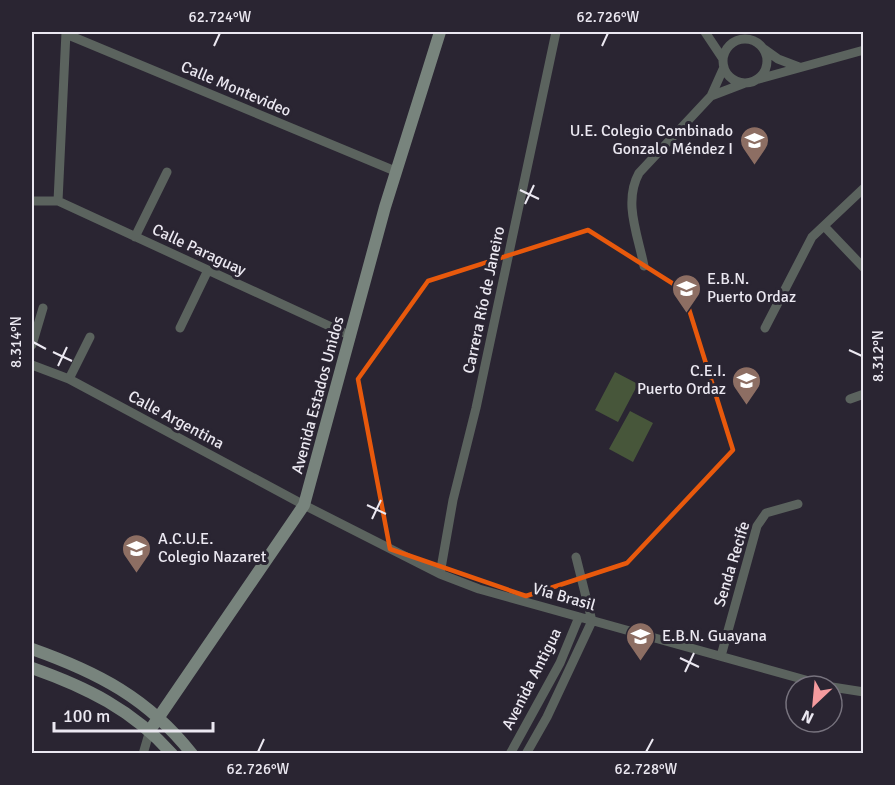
<svg xmlns="http://www.w3.org/2000/svg" width="895" height="785" font-family="Signika,sans-serif">
	<style>
		.green { fill: #47563a }
		.lines { fill: none; stroke-linecap: round; stroke-linejoin: round }
		.street { stroke: #5b635e; stroke-width: 9 }
		.secondary { stroke: #78847d; stroke-width: 12 }
		.marked { fill: none; stroke: #e8590c; stroke-width: 4.5; stroke-linejoin: round }
		.ticks { fill: none; stroke: #ebe8f1; stroke-width: 2 }
		.labels { text-anchor: middle; dominant-baseline: central; stroke-width: 6; stroke-linejoin: round; paint-order: stroke }
		.street-label { font-size: 16px; fill: #ebe8f1; stroke: #2a2532 }
		.poi-label { font-size: 16px; fill: #ebe8f1; stroke: #2a2532; text-anchor: start }
		.neatline { fill: none; stroke: #ebe8f1; stroke-width: 2 }
		.ticks-label { font-size: 15px; text-anchor: middle; fill: #ebe8f1 }
	</style>
	<rect width="100%" height="100%" fill="#2a2532"/>
	<path class="green" d="M615,372L638,384L618,422L595,410Z
		M630,411L653,423L633,462L609,449Z"/>
	<g class="lines">
		<path class="street" d="M705,32L723,59
			M66,34L395,171
			M723 61a22 22 0 1 1 44 0a22 22 0 1 1-44 0Z
			M764,49L778,59L799,67
			M759,79L864,50
			M711,96L745,83
			M32,201H58L351,336
			M58,201L66,32
			M824,226L864,268
			M135,237L167,172
			M644,266C638,235 623,202 639,173L711,96L724,67
			M180,328L208,270
			M765,328L812,237L864,188
			M32,345L43,308
			M32,365L69,379L304,505L440,574L479,589L827,686
			M69,379L90,337
			M850,399L864,394
			M440,574L453,500L476,408L556,32
			M721,656L757,526L766,513L798,504
			M832,687L864,692
			M143,754L150,730
			M510,754L560,663L579,617
			M526,754L547,717L592,621L576,557"/>
		<path class="secondary" d="M32,649C97,672 148,698 192,754
			M32,668C86,687 133,710 172,754
			M150,730L304,505L385,207L440,32"/>
	</g>
	<path class="marked" d="M588,230L683,290L733,450L627,563L526,596L390,549L358,379L428,281Z"/>
	<path class="ticks" d="M214,46L220,33M602,46L608,33M520,190L539,199M525,204L534,185M33,342L46,349M849,350L862,356M53,352L72,361M58,366L67,347M367,505L386,514M372,519L381,500M680,658L699,667M685,672L694,653M258,752L264,739M646,752L653,739"/>
	<defs>
		<symbol id="school-pin" viewBox="-11 -11 22 30"><path d="M0 17L-7.5 6A9.5 9.5 0 1 1 7.5 6Z" fill="#8d6e63" stroke="#2a2532"/><path d="M0-5L7-2L0 1L-7-2ZM-4 1L0 2.5L4 1V4Q0 6-4 4Z" fill="#fff"/></symbol>
	</defs>
	<g fill-rule="evenodd">
		<use href="#school-pin" x="738" y="124" width="33" height="45"/>
		<use href="#school-pin" x="670" y="272" width="33" height="45"/>
		<use href="#school-pin" x="730" y="364" width="33" height="45"/>
		<use href="#school-pin" x="120" y="532" width="33" height="45"/>
		<use href="#school-pin" x="624" y="620" width="33" height="45"/>
	</g>
	<g class="labels">
		<g class="street-label">
			<text transform="translate(236 89) rotate(23)">Calle Montevideo</text>
			<text transform="translate(199 250) rotate(25)">Calle Paraguay</text>
			<text transform="translate(484 300) rotate(-78)">Carrera Río de Janeiro</text>
			<text transform="translate(318 395) rotate(-75)">Avenida Estados Unidos</text>
			<text transform="translate(176 420) rotate(28)">Calle Argentina</text>
			<text transform="translate(732 564) rotate(-73)">Senda Recife</text>
			<text transform="translate(564 597) rotate(16)">Vía Brasil</text>
			<text transform="translate(532 679) rotate(-63)">Avenida Antigua</text>
		</g>
		<g class="poi-label">
			<text x="733" y="131" text-anchor="end">U.E. Colegio Combinado<tspan x="733" dy="18">Gonzalo Méndez I</tspan></text>
			<text x="707" y="279">E.B.N.<tspan x="707" dy="18">Puerto Ordaz</tspan></text>
			<text x="726" y="371" text-anchor="end">C.E.I.<tspan x="726" dy="18">Puerto Ordaz</tspan></text>
			<text x="158" y="539">A.C.U.E.<tspan x="158" dy="18">Colegio Nazaret</tspan></text>
			<text x="662" y="636">E.B.N. Guayana</text>
		</g>
	</g>
	<rect width="895" height="785" fill="none" stroke="#2a2532" stroke-width="66"/>
	<g transform="translate(814 704) rotate(206)"><circle r="28" fill="#2a2532" stroke="#77737e" stroke-width="1.5"/>
	<path d="M0-4.5L10 22L0 15L-10 22Z" fill="#f59b9e"/>
	<text y="-9" font-size="16" font-weight="bold" text-anchor="middle" fill="#ebe8f1">N</text>
	</g>
	<path d="M54 722v9h159v-9" fill="none" stroke="#ebe8f1" stroke-width="3"/>
	<text x="63" y="722" font-size="18" fill="#ebe8f1" stroke="#2a2532" stroke-width="4.5" paint-order="stroke">100 m</text>
	<rect x="33" y="33" width="829" height="719" class="neatline"/>
	<g class="ticks-label">
		<text x="220" y="22">62.724°W</text>
		<text x="608" y="22">62.726°W</text>
		<text transform="translate(16 342) rotate(-90)" y="5">8.314°N</text>
		<text transform="translate(878 356) rotate(-90)" y="5">8.312°N</text>
		<text x="258" y="774">62.726°W</text>
		<text x="646" y="774">62.728°W</text>
	</g>
</svg>
